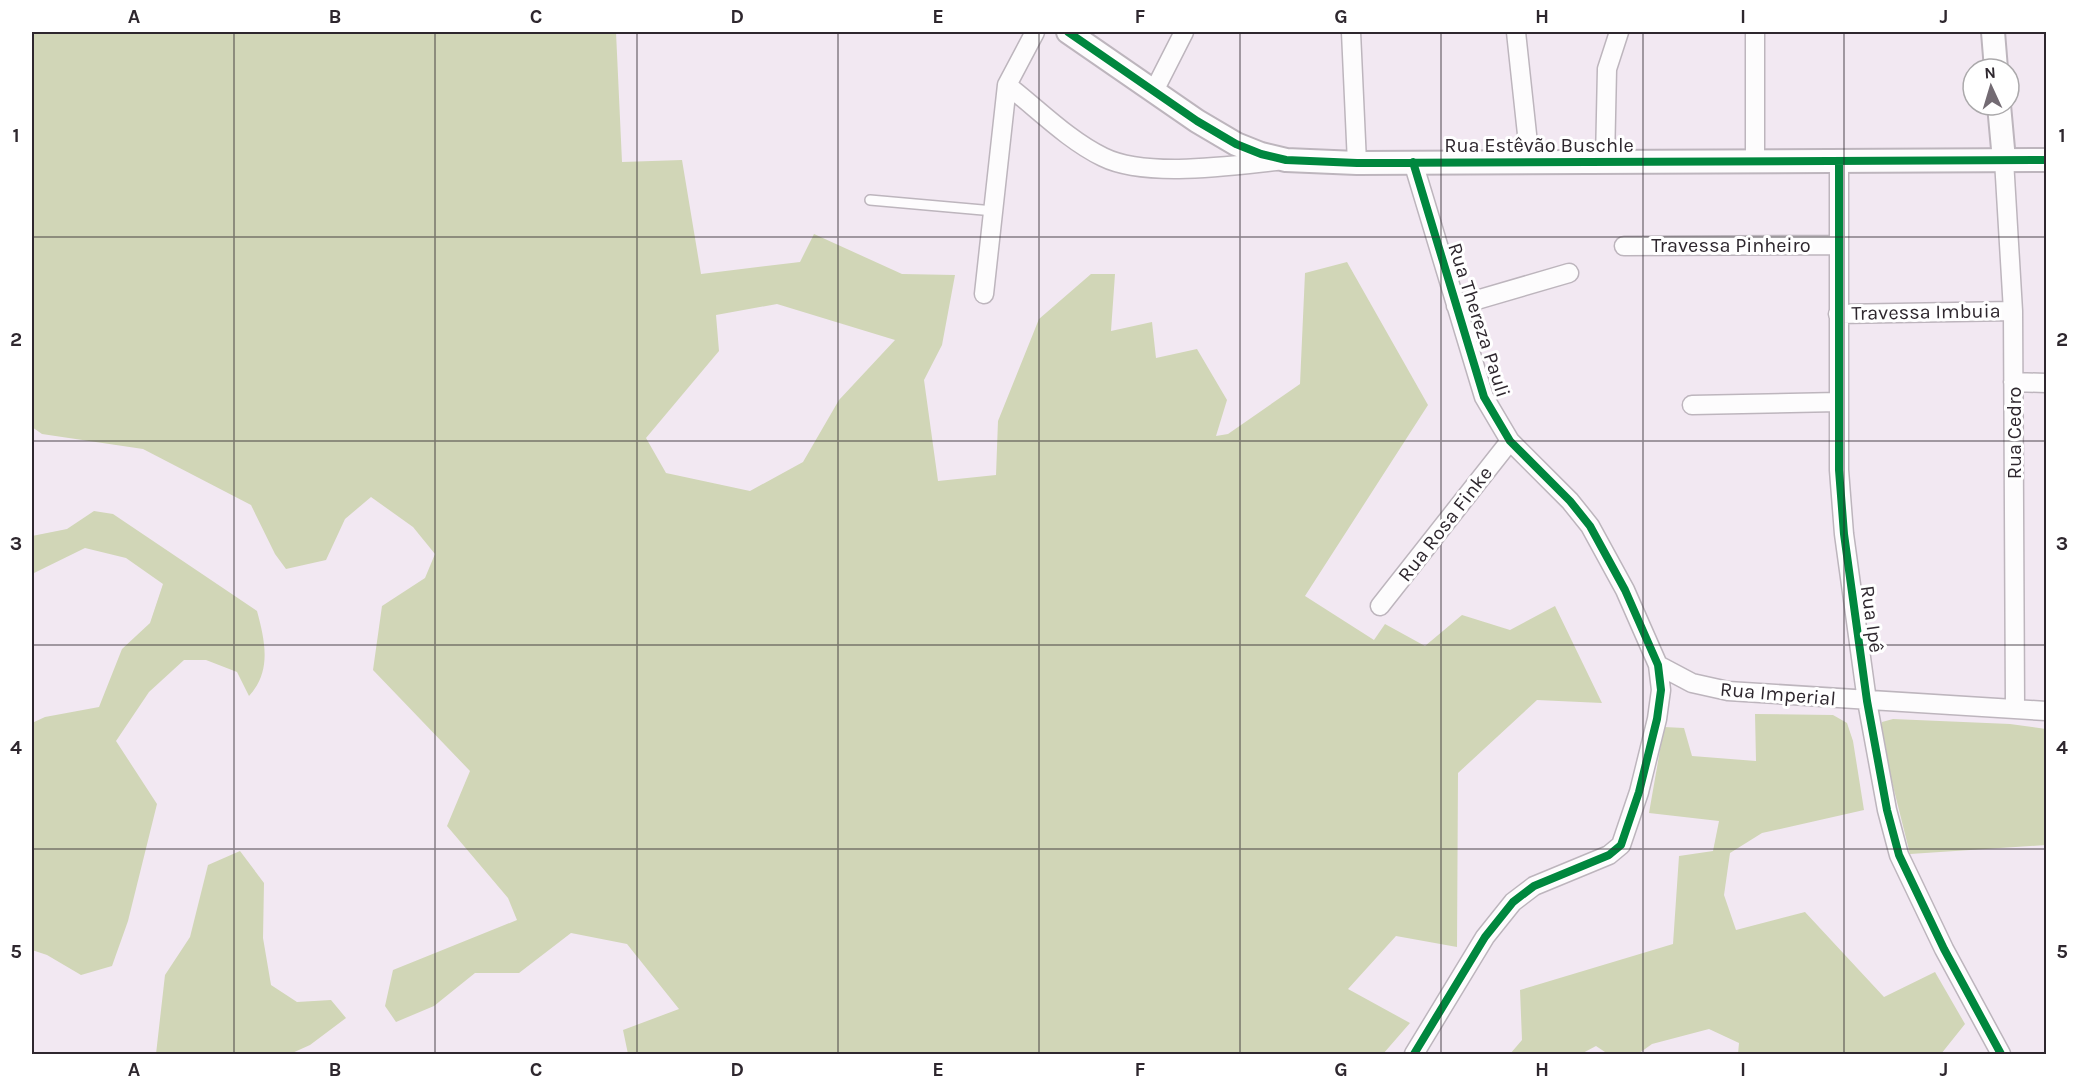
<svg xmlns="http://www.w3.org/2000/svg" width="2078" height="1086" font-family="Karla,sans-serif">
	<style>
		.green { fill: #d1d6b7; fill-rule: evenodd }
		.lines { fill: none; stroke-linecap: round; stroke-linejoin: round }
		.service-casing { stroke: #bdb5bd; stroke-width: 12 }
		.minor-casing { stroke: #bdb5bd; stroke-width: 21 }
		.tertiary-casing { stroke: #bdb5bd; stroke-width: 26 }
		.service { stroke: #fdfcfd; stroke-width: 9 }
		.minor { stroke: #fdfcfd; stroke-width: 18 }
		.tertiary { stroke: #fdfcfd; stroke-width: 22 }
		.cycleway-casing { stroke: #fff; stroke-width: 11 }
		.cycleway { stroke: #00873e; stroke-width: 8 }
		.grid { fill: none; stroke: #2e272e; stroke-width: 1.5; stroke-opacity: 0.55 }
		.labels { text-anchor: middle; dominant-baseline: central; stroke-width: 6; stroke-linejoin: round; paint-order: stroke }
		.street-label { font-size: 20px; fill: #2e272e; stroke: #fff }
		.neatline { fill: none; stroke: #2e272e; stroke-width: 2 }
		.grid-label { font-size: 20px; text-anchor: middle; font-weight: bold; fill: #2e272e }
	</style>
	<rect width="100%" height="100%" fill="#f2e8f2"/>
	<path class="green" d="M32,32H616L622,162L682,160L701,274L800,262L814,234L902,274L955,275L942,345L924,380L938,481L996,475L998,421L1039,319L1091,274H1115L1111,331L1152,322L1156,358L1197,349L1227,400L1216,436L1228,434L1300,384L1305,273L1347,262L1428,405L1305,596L1374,640L1385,624L1425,646L1462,615L1510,630L1555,606L1602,703L1537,700L1458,773L1457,947L1396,936L1348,989L1410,1023L1383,1054H628L623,1030L679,1009L627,944L571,933L519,973H475L434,1006L396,1022L385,1006L393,970L517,920L508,898L447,826L470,771L373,670L382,606L425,578L435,554L413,527L371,497L345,519L326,560L286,569L275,554L251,505L143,449L42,434L32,427ZM777,304L895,340L839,400L803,462L750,491L666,473L646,438L719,351L716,315Z
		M94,511L113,514L257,611C265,641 272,671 249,696L237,672L206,660H184L149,692L116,741L157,804L128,921L112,966L81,975L47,955L32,950V723L45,717L99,707L122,649L150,623L163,584L126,558L85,548L32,574V536L67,529Z
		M1755,714L1833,715L1847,723L1853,741L1864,810L1762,833L1730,853L1724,895L1736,930L1805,912L1884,997L1935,972L1965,1024L1941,1054H1738L1739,1043L1709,1029L1652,1044L1638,1054H1608L1596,1046L1581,1054H1510L1522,1040L1520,990L1673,944L1679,856L1713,851L1719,821L1649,813L1664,727L1684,728L1692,756L1756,761Z
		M1893,719L2010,724L2046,729V845L1910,854L1880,734L1882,722Z
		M240,851L264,883L263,938L271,985L297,1002L331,1000L346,1018L310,1045L290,1054H156L165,975L190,937L208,865Z"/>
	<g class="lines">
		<defs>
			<path id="service" d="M870,200L994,211"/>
			<path id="minor" d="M1035,32L1007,85C1038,109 1068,140 1103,157C1145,178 1229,166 1276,161
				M1351,32L1357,163
				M1516,32L1530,162
				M1154,91L1184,32
				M2004,160L2013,311L2015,707
				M1605,161L1607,69L1619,32
				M1755,161V32
				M1839,161V470L1844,534L1867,701L1887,810L1899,855L1944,949L2001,1054
				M1413,162L1484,397L1510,441L1570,501L1590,526L1625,590L1658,665L1661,690L1657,719L1639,792L1621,845L1609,855L1534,886L1513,902L1485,937L1414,1054
				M1624,246L1838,245
				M984,294L1007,85
				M1456,306L1569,273
				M1838,314L2013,311
				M2013,382L2046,383
				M1692,405L1838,402
				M1380,606L1510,441
				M1658,665L1692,683L1728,691L2046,711"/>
			<path id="tertiary" d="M1068,32L1197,121L1236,144L1261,154L1286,160L1357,163L2046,160
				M1993,32L1996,69
				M1999,105L2004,160"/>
		</defs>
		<use href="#service" class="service-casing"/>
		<use href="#minor" class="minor-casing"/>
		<use href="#tertiary" class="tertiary-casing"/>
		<use href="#service" class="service"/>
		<use href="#minor" class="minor"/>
		<use href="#tertiary" class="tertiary"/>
		<defs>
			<path id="cycleway" d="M1068,32L1197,121L1236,144L1261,154L1286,160L1357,163L2046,160
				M1839,161V470L1844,534L1867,701L1887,810L1899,855L1944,949L2001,1054
				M1413,162L1484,397L1510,441L1570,501L1590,526L1625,590L1658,665L1661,690L1657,719L1639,792L1621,845L1609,855L1534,886L1513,902L1485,937L1414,1054"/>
		</defs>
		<use href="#cycleway" class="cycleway-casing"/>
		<use href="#cycleway" class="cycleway"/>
	</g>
	<path class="grid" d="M234,32V1054M435,32V1054M637,32V1054M838,32V1054M1039,32V1054M1240,32V1054M1441,32V1054M1643,32V1054M1844,32V1054M32,237H2046M32,441H2046M32,645H2046M32,849H2046"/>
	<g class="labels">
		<g class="street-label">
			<text x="1539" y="145">Rua Estêvão Buschle</text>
			<text x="1731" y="245">Travessa Pinheiro</text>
			<text transform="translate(1926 312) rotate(-1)">Travessa Imbuia</text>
			<text transform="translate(1479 320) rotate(72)">Rua Thereza Pauli</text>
			<text transform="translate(2014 433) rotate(-90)">Rua Cedro</text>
			<text transform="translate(1445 524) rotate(-52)">Rua Rosa Finke</text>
			<text transform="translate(1872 619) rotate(82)">Rua Ipê</text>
			<text transform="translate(1778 694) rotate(5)">Rua Imperial</text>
		</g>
	</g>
	<rect width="2078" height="1086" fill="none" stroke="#ffffff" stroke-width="66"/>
	<g transform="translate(1991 87) rotate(356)"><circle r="28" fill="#ffffff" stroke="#aba9ab" stroke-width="1.5"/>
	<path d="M0-4.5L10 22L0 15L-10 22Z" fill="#736b73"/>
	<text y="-9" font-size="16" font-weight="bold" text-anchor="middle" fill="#2e272e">N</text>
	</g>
	<rect x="33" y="33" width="2012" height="1020" class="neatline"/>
	<g class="grid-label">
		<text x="134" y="23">A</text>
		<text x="335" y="23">B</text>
		<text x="536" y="23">C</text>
		<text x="737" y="23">D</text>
		<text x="938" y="23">E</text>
		<text x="1140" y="23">F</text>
		<text x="1341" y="23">G</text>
		<text x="1542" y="23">H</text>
		<text x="1743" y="23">I</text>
		<text x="1944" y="23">J</text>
		<text x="16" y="142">1</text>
		<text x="2062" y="142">1</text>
		<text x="16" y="346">2</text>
		<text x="2062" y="346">2</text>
		<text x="16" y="550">3</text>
		<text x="2062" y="550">3</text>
		<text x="16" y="754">4</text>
		<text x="2062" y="754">4</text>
		<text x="16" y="958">5</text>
		<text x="2062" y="958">5</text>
		<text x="134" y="1076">A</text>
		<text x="335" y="1076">B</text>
		<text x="536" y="1076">C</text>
		<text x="737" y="1076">D</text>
		<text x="938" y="1076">E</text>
		<text x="1140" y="1076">F</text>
		<text x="1341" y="1076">G</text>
		<text x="1542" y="1076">H</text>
		<text x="1743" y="1076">I</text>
		<text x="1944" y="1076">J</text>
	</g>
</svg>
